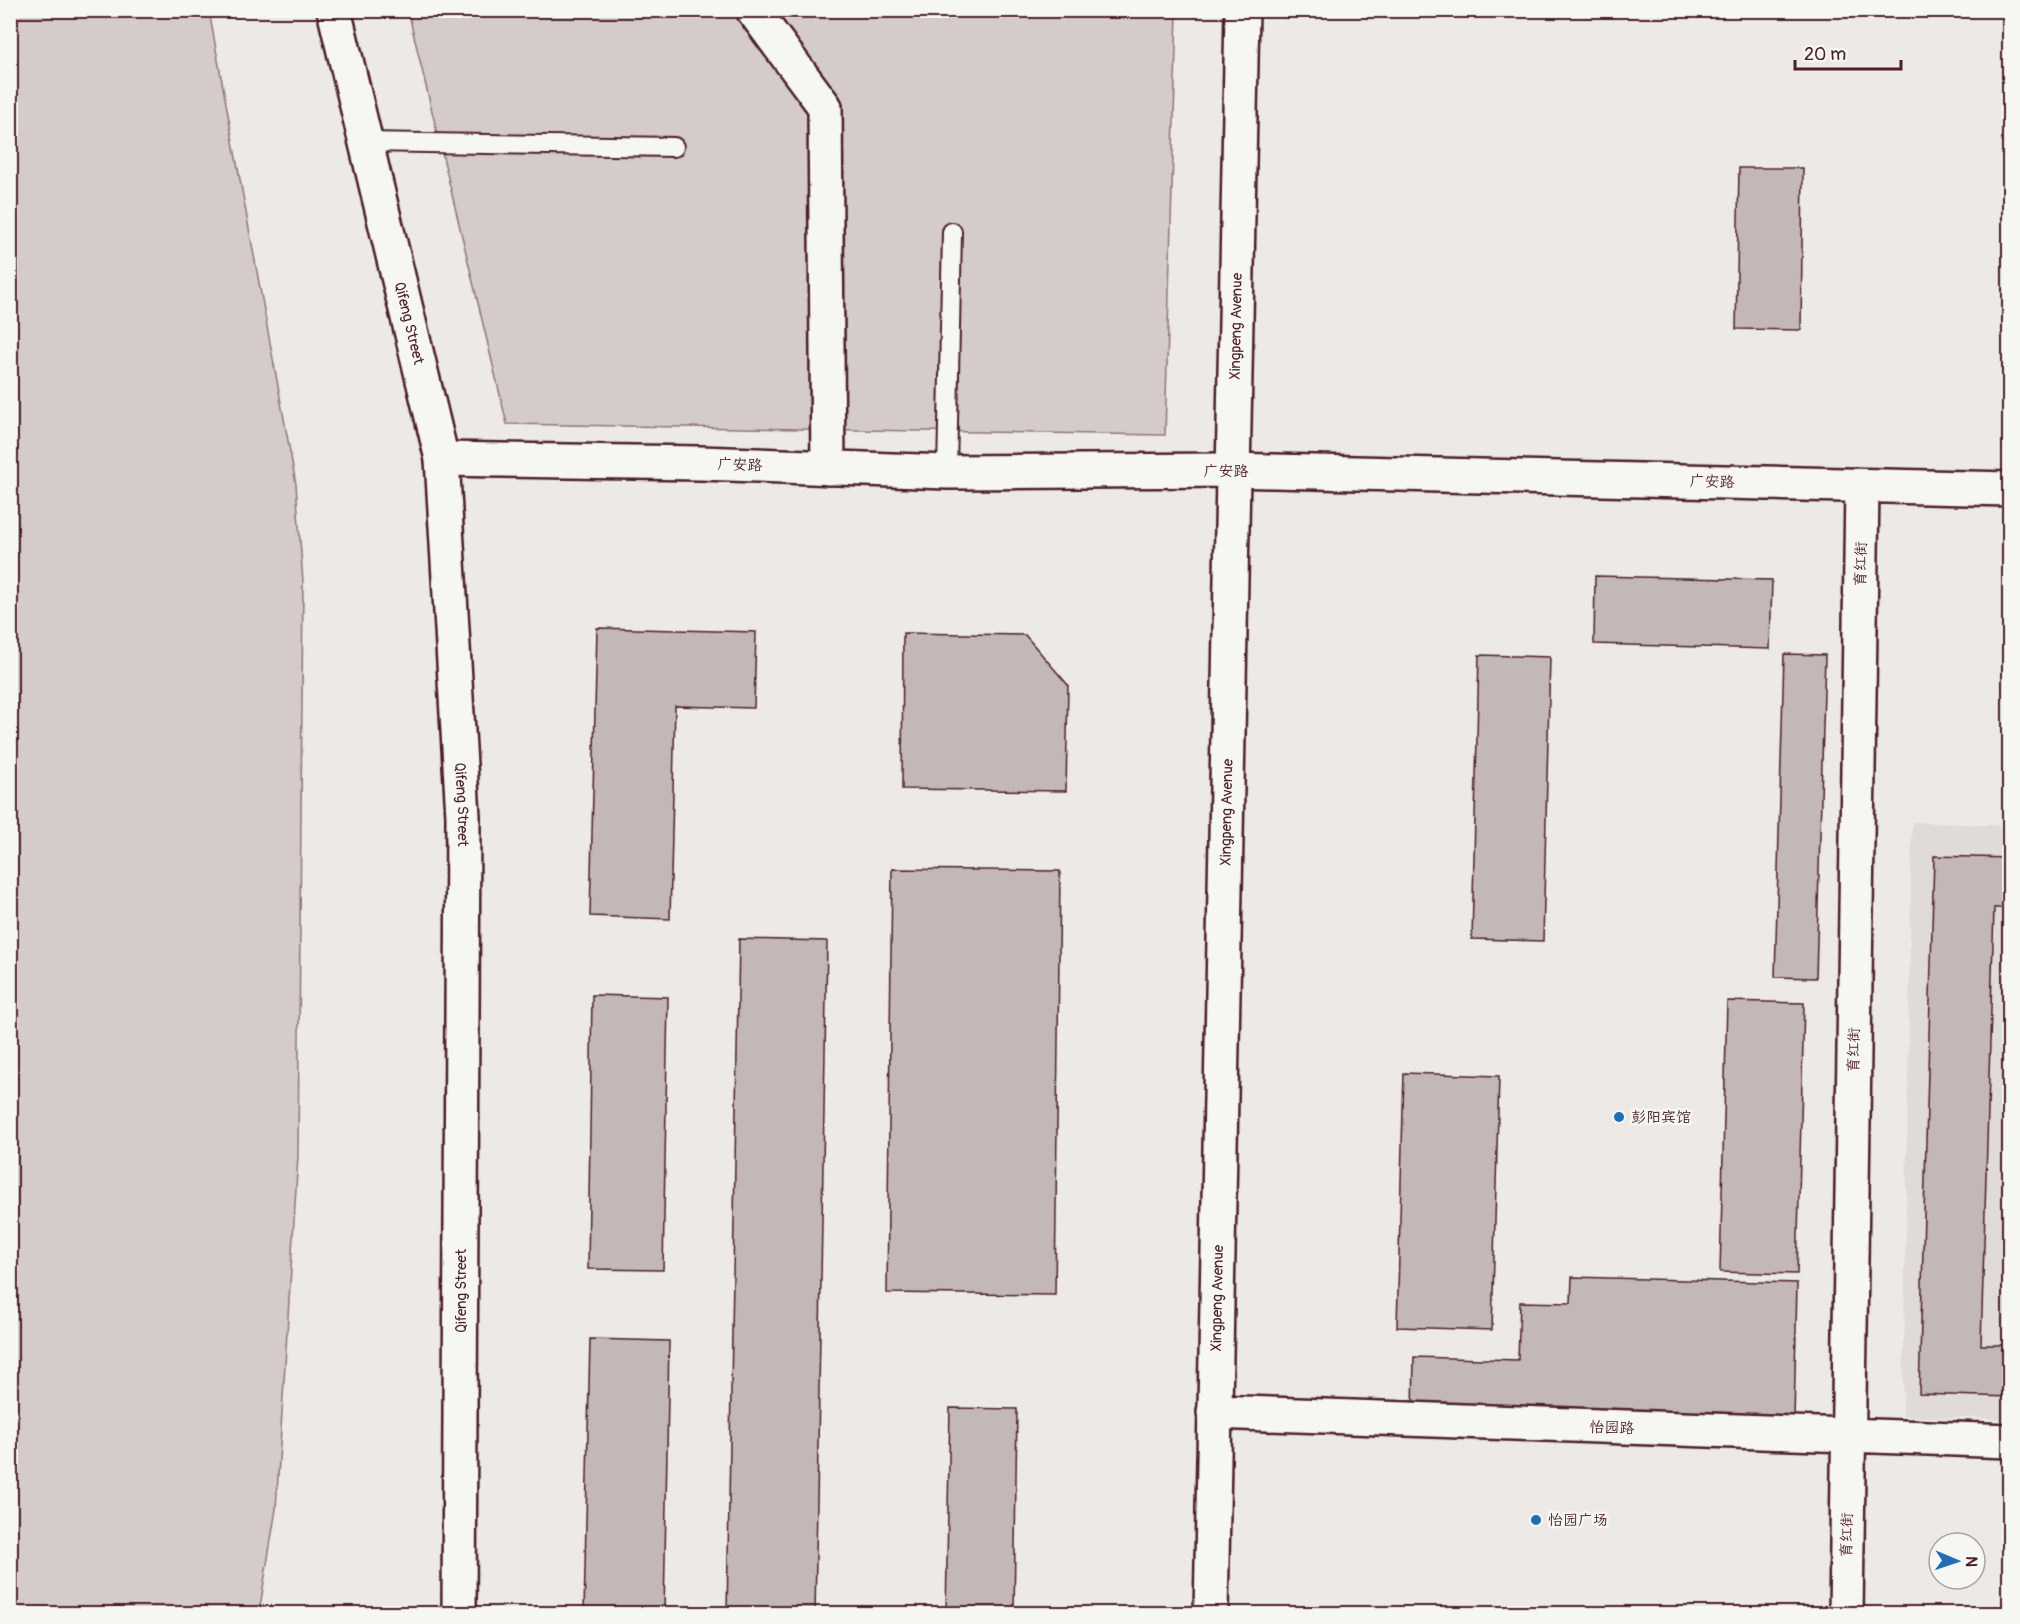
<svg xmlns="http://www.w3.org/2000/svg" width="2020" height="1624" font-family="Pangolin,'LXGW WenKai TC',sans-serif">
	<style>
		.built { fill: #e0dad8 }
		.green { fill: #d4cbca; stroke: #8f757a; stroke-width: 1.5 }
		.building { fill: #c4b7b7; stroke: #4a1f2b; stroke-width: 1.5 }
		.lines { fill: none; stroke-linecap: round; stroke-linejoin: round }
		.lane-casing { stroke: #4a1f2b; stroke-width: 22 }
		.street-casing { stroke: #4a1f2b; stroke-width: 38 }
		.secondary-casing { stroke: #4a1f2b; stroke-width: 38 }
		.highway-casing { stroke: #4a1f2b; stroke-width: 38 }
		.lane { stroke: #f6f6f2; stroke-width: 18 }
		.street { stroke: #f6f6f2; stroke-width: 33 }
		.secondary { stroke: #f6f6f2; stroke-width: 33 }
		.highway { stroke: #f6f6f2; stroke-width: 33 }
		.poi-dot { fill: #1f6fb2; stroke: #f6f6f2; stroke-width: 2 }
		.labels { text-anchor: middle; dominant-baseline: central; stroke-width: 5; stroke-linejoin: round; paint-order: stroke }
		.street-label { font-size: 15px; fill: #4a1f2b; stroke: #f6f6f2 }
		.poi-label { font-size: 15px; fill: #4a1f2b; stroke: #f6f6f2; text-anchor: start }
	</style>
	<rect width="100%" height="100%" fill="#ece9e6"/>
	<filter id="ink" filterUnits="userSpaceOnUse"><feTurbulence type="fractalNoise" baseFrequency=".0167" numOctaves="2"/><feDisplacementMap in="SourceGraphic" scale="12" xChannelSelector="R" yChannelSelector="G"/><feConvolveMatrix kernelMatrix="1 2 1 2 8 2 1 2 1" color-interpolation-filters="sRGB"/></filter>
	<g filter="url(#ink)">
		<path class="built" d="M1912,822L2009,826V1419L1903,1416Z"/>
		<path class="green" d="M11,10L209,11L296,484L303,582L298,1156L276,1509L259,1613H11Z
			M408,11H1177L1165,435L507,424Z"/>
		<path class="building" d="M1739,168H1803L1801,330L1736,329Z
			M1595,576L1772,580L1770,649L1594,644Z
			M597,628L756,632L754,708L675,706L670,919L590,916Z
			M903,633L1025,635L1068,685L1066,791L902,789Z
			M1784,654L1825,655L1816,978L1775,977Z
			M1479,655L1550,657L1543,941L1472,939Z
			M1934,856L2010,858V908H1994L1981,1345H2010V1397L1919,1394Z
			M892,869L1060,871L1055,1295L887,1293Z
			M739,939L827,941L815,1614H727Z
			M592,995L668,997L663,1270L588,1269Z
			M1727,1001L1804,1003L1797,1274L1720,1272Z
			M1404,1073L1499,1076L1492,1330L1397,1327Z
			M1572,1277L1797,1283L1794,1420L1413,1411L1414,1357L1518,1360L1520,1302L1571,1303Z
			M590,1339L669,1341L664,1614H584Z
			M950,1408L1017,1409L1014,1614H946Z"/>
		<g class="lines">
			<defs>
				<path id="lane" d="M366,142L674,147
					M947,472L952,232"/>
				<path id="street" d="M753,10L825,107L828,468
					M1214,1412L2010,1441
					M1846,1614L1862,486"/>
				<g id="secondary">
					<path id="s1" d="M334,10L442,459L463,816L459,1614"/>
					<path d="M442,459L700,463L947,472L1231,470L2010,489"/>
				</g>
				<g id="highway">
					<path id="s2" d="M1211,1614L1242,10"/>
				</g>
			</defs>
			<use href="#lane" class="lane-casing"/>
			<use href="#street" class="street-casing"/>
			<use href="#secondary" class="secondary-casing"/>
			<use href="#highway" class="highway-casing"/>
			<use href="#lane" class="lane"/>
			<use href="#street" class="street"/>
			<use href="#secondary" class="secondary"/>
			<use href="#highway" class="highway"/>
		</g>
	</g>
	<g class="poi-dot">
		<circle cx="1619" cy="1117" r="6"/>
		<circle cx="1536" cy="1520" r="6"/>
	</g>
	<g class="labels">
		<g class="street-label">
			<text stroke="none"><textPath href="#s1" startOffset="322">Qifeng Street</textPath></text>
			<text stroke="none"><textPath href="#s2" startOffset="1288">Xingpeng Avenue</textPath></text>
			<text transform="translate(740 465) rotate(2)">广安路</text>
			<text x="1226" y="471">广安路</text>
			<text transform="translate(1712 482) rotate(1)">广安路</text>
			<text transform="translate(1861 564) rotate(-89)">育红街</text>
			<text stroke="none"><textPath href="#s1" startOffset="808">Qifeng Street</textPath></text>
			<text stroke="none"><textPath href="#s2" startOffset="802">Xingpeng Avenue</textPath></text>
			<text transform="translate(1854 1050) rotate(-89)">育红街</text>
			<text transform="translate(461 1291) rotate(-90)">Qifeng Street</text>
			<text stroke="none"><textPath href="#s2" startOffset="316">Xingpeng Avenue</textPath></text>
			<text transform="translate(1612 1428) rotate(2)">怡园路</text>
			<text transform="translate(1847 1535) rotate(-89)">育红街</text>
		</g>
		<g class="poi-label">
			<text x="1631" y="1117">彭阳宾馆</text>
			<text x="1548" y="1520">怡园广场</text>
		</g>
	</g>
	<rect width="2020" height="1624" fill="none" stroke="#f6f6f2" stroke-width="36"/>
	<rect x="18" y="18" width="1984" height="1588" fill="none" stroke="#4a1f2b" stroke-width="2" filter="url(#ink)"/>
	<g transform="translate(1957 1561) rotate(92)"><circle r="28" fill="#f6f6f2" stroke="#b1a0a2" stroke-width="1.5"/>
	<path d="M0-4.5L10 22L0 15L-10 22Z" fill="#1f6fb2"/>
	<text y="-9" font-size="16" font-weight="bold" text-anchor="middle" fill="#4a1f2b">N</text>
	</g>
	<path d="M1795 60v9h106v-9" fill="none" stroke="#4a1f2b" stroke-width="3"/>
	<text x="1804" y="60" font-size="18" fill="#4a1f2b" stroke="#f6f6f2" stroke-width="4.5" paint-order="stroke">20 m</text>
</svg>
